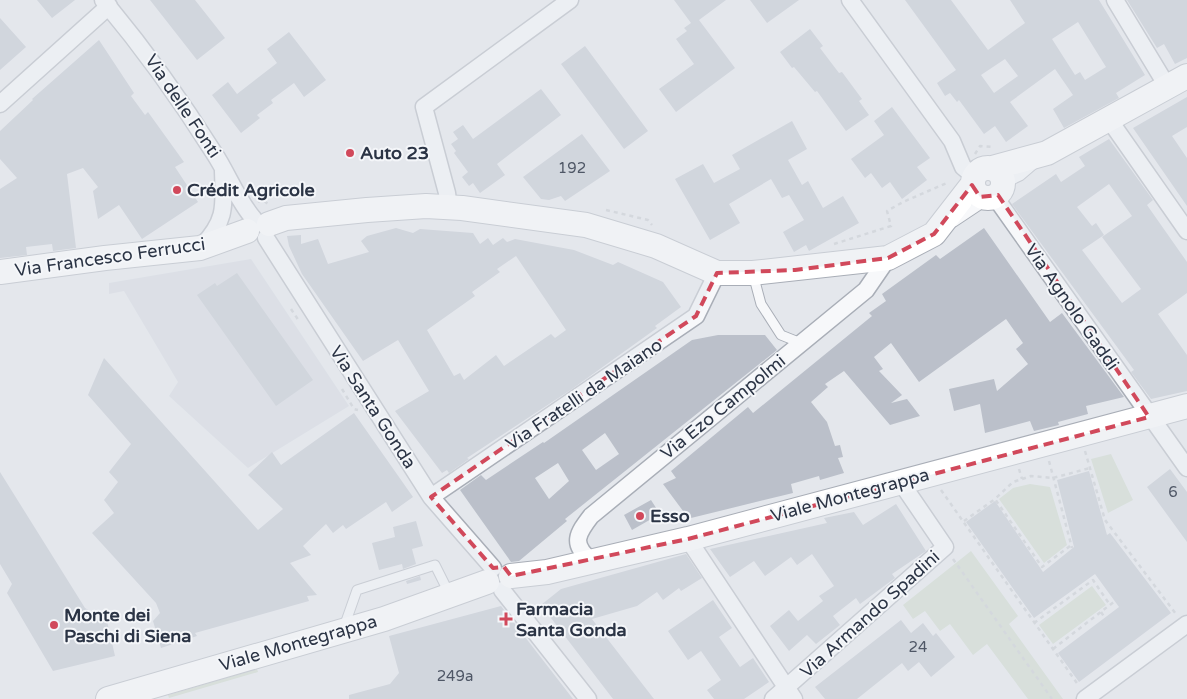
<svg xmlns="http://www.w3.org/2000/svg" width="1187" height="699" font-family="'Varela Round',sans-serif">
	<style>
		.built { fill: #d2d6de }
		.green { fill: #c9d6c5 }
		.building { fill: #bbc0ca; fill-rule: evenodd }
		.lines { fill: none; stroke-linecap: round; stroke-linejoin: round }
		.lane-casing { stroke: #a9aeb7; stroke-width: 11 }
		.street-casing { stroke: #a9aeb7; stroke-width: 19 }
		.secondary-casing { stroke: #a9aeb7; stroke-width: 26 }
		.path { stroke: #c2c5cb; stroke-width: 2.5; stroke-dasharray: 4 4; stroke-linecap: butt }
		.lane { stroke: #f7f8fa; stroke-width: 9 }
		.street { stroke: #f7f8fa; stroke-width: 16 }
		.secondary { stroke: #fff; stroke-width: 24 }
		.marked { fill: none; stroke: #d1495b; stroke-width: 4; stroke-dasharray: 10 6; stroke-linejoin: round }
		.poi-dot { fill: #d1495b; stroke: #f4f6f9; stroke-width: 2 }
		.labels { text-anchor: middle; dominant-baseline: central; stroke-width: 4; stroke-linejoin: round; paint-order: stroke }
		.number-label { font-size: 15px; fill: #4f5766 }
		.street-label { font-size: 18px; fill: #2b3445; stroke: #f4f6f9 }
		.poi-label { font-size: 18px; font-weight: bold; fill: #2b3445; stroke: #f4f6f9; text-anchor: start }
	</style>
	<rect width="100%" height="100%" fill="#e4e7ec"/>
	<path class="built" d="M251,259L349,406L248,468L169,396L178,382L124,291L109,294V283Z"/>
	<path class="green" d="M1111,454L1133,500L1108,513L1091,459Z
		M1030,484L1050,487L1067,545L1044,563L999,499L1013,488Z
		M971,551L1018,616L1009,624L1063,699H1028L987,644L973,655L950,624L940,631L925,611L913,619L903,605Z
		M1092,586L1106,605L1053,644L1039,625Z
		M257,669L258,672L169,698L168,695Z"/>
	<path class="building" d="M37,0H75L52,18Z
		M150,0H195L225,38L197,60Z
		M674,0H726L699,20L735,68L676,112L659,89L694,64L676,39L687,31L684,28L691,23Z
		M750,0H799L767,23Z
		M905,0H951L988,50L1025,23L1010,0H1099L1145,75L1116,93L1119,98L1064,128L1053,109L1073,95L1055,69L1010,102L1028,126L1006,142L995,126L984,134L959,100L957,102L950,93L945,96L937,83L956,70ZM1078,22L1106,67L1085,80L1080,72L1075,75L1052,39ZM1005,59L1018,76L994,93L981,75Z
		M1127,0H1187V58L1175,64L1164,44L1157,48Z
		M0,18L26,47L0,70Z
		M810,29L823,46L820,48L839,73L842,72L862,99L859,101L869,115L846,131L817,91L815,92L794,67L792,68L780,52Z
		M289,32L326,80L304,97L294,83L271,100L273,103L257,115L260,118L241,133L212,95L228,82L237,94L277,63L267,49Z
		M99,40L134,93L131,96L145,115L148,112L184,162L175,167L198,202L142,239L119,205L98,219L93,191L98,187L83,168L67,174L76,248L53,251L52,244L26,247L27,255L0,258V189L17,178L0,159V131L33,100L32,99Z
		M585,46L648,131L624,149L561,64Z
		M541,89L561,115L497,164L505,175L480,193L473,183L469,186L462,177L468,172L454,153L456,151L451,144L458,139L453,132L463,125L473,139Z
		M1187,97V127L1172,136L1187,158V206L1133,128Z
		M892,107L930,158L917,167L927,180L902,199L890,182L882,188L871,173L865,178L851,159L884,135L874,121Z
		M792,121L807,149L788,160L802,185L808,181L823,208L843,196L859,223L809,251L806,245L794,252L783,232L804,220L789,195L782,198L771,179L729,204L740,223L710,240L675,179L703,164L714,183L740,169L732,155Z
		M582,134L610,171L565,201L561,196L549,200L541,199L523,177Z
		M1109,139L1153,200L1147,205L1187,262V293L1158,314L1187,355V391L1151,399L1131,372L1134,370L1012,204L1056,174L1061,182L1085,166L1079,157ZM1109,184L1132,216L1102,237L1141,289L1122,303L1082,250L1104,235L1096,223L1092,226L1077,207Z
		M396,228L413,233L420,229L473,233L480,244L488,238L493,245L503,238L507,242L515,239L574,250L613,265L618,262L663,282L681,307L655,326L657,328L572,389L467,458L469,459L449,473L447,470L442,473L395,411L429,391L398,340L363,361L302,274L289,246L287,236L301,235V244L318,239L328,264L369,252L361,241L367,236ZM516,256L566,330L555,338L551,334L504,366L496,355L464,380L460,373L454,376L427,330L475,296L472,292L500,272L497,269Z
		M984,228L1050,322L1062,313L1124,397L1086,406L1088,414L1058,422L1059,425L1034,431L1030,421L985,433L980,404L954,411L949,389L994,379L997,391L1028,364L1016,349L1023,343L1006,319L919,382L891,343L874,357L883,369L879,371L902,395L891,403L907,399L920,416L890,425L844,371L825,384L828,387L811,402L827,422L835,446L840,445L843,457L838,458L844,473L820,480L819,476L791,484L793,493L691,518L689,514L686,515L663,484L676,478L671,471L748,407L753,413L872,316L869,313L886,301L882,294L936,255L940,259Z
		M237,273L313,380L276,406L197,295L215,283L217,286Z
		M718,335H765L777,350L565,519L567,521L519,561L511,562L460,490L481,475L486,480L543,442L544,443L692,340ZM605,433L619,454L596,470L582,450ZM558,463L569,481L549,499L535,478Z
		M104,358L258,530L283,509L248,475L272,452L281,465L354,413L413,497L392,512L386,502L346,529L343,525L333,533L326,524L303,546L311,555L290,563L317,595L307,596L309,601L195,633L197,636L161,648L153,621L160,613L156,603L92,533L114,513L104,500L118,482L109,472L131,444L88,395Z
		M1170,469L1187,492V542L1147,487Z
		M1089,471L1107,535L1110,533L1171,613L1079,682L1058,653L1119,607L1095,574L1034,618L966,522L995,501L1043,572L1074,547L1057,480Z
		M0,472L85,608L107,621L115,656L53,671L7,593L12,584L0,564Z
		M651,500L660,514L632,530L624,515Z
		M896,504L926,551L892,574L895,578L860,604L856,598L833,616L840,625L816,644L807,635L789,651L770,626L789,610L798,621L823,601L819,596L834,586L812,554L797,565L791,557L765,576L754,561L730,577L710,549L827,523L824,518L854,512L863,525Z
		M416,521L423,546L412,549L416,564L403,569L402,564L379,570L372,543L395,537L393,527Z
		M686,554L702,578L681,591L679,588L663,600L657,592L637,606L592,619L654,699H613L541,605L561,589Z
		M420,576L421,580L407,584L406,581Z
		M713,600L732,628L719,637L740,667L753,658L769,682L744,699H714L707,690L721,680L701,651L688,660L668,631Z
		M501,606L573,699H349V695L390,684L399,673L389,636Z
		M901,620L911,633L923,623L933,636L936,633L955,657L931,677L919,662L908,671L902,663L857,699H825L815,687Z"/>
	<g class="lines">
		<defs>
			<path id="lane" d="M1003,184L1020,176L1034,164
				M954,222L978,206L986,198
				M753,274L761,304L781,335L801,343
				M344,627L357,590L435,565L450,595"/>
			<path id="street" d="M103,0C144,49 180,99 214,153C228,174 237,200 254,219
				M850,0L952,141L963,167L974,176
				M1115,0L1167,86
				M0,104L109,6
				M1108,118L1187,231
				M998,195L1000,204L1187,468
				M449,208L447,193L424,107L570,0
				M266,238L431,497L493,568
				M202,246C227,220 224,205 223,171
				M431,497L696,316L717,273
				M688,539L794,699
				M591,560C570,544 578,533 591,516L866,290L888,258
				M502,590L588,699
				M773,699L945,547L900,481
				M1085,699L1187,624"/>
			<path id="secondary" d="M973 183a15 15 0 1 1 30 0a15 15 0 1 1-30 0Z
				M992,168L1047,153L1187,76
				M269,224L286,218L367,210L426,206L462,208L586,225L656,246L717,273H753L888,258L934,234L972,185
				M0,272L105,258L200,248L247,231
				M511,576L547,572L688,539L1187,406
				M108,699L384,619L487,582"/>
		</defs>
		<use href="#lane" class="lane-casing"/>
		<use href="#street" class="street-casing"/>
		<use href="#secondary" class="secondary-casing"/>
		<path class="path" d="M975,154L980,146L993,147
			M258,202L262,199L268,204
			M606,210L648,220L652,225
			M834,244L891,226L887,211L903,202L949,182
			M291,309L299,321
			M342,389L354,409L358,410
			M1085,451L1105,520L1176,614
			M1049,461L1072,548
			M1019,469L1022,479
			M941,490L1079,686
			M964,521L995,499
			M1070,546L1042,567L995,499L1013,482L1031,476L1053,478L1090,468
			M953,559L1052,699
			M1101,612L1105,618
			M1034,623L1093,580L1110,605
			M1053,649L1115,601"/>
		<use href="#lane" class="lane"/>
		<use href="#street" class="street"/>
		<use href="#secondary" class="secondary"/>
	</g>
	<path d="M0 0H1187V699H0ZM972,185L980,197L998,195L1149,417L688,539L511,576L504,567L493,568L431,497L696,316L717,273L795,270L888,258L934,234Z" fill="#e4e7ec" fill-opacity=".55" fill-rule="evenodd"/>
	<path class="marked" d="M972,185L980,197L998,195L1149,417L688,539L511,576L504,567L493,568L431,497L696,316L717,273L795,270L888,258L934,234Z"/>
	<g class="poi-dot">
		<circle cx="350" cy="153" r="5"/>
		<circle cx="177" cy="190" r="5"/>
		<circle cx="640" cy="516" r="5"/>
		<path d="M503.5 611.5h5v5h5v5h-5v5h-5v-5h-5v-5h5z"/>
		<circle cx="54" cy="625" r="5"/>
	</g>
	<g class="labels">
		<g class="number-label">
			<text x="572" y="168">192</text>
			<text x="1173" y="492">6</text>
			<text x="918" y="647">24</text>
			<text x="455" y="676">249a</text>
		</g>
		<g class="street-label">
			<text transform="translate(183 106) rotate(56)">Via delle Fonti</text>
			<text transform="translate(110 257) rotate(-8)">Via Francesco Ferrucci</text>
			<text transform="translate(1072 307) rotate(55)">Via Agnolo Gaddi</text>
			<text transform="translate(584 394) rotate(-34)">Via Fratelli da Maiano</text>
			<text transform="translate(373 407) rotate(57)">Via Santa Gonda</text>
			<text transform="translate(723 407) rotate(-39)">Via Ezo Campolmi</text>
			<text transform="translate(850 495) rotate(-15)">Viale Montegrappa</text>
			<text transform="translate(870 614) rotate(-42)">Via Armando Spadini</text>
			<text transform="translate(298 643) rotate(-16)">Viale Montegrappa</text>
		</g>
		<g class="poi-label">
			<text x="360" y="153">Auto 23</text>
			<text x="187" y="190">Crédit Agricole</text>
			<text x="650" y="516">Esso</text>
			<text x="516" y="609">Farmacia<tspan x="516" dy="21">Santa Gonda</tspan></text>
			<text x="64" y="615">Monte dei<tspan x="64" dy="21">Paschi di Siena</tspan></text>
		</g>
	</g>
</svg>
